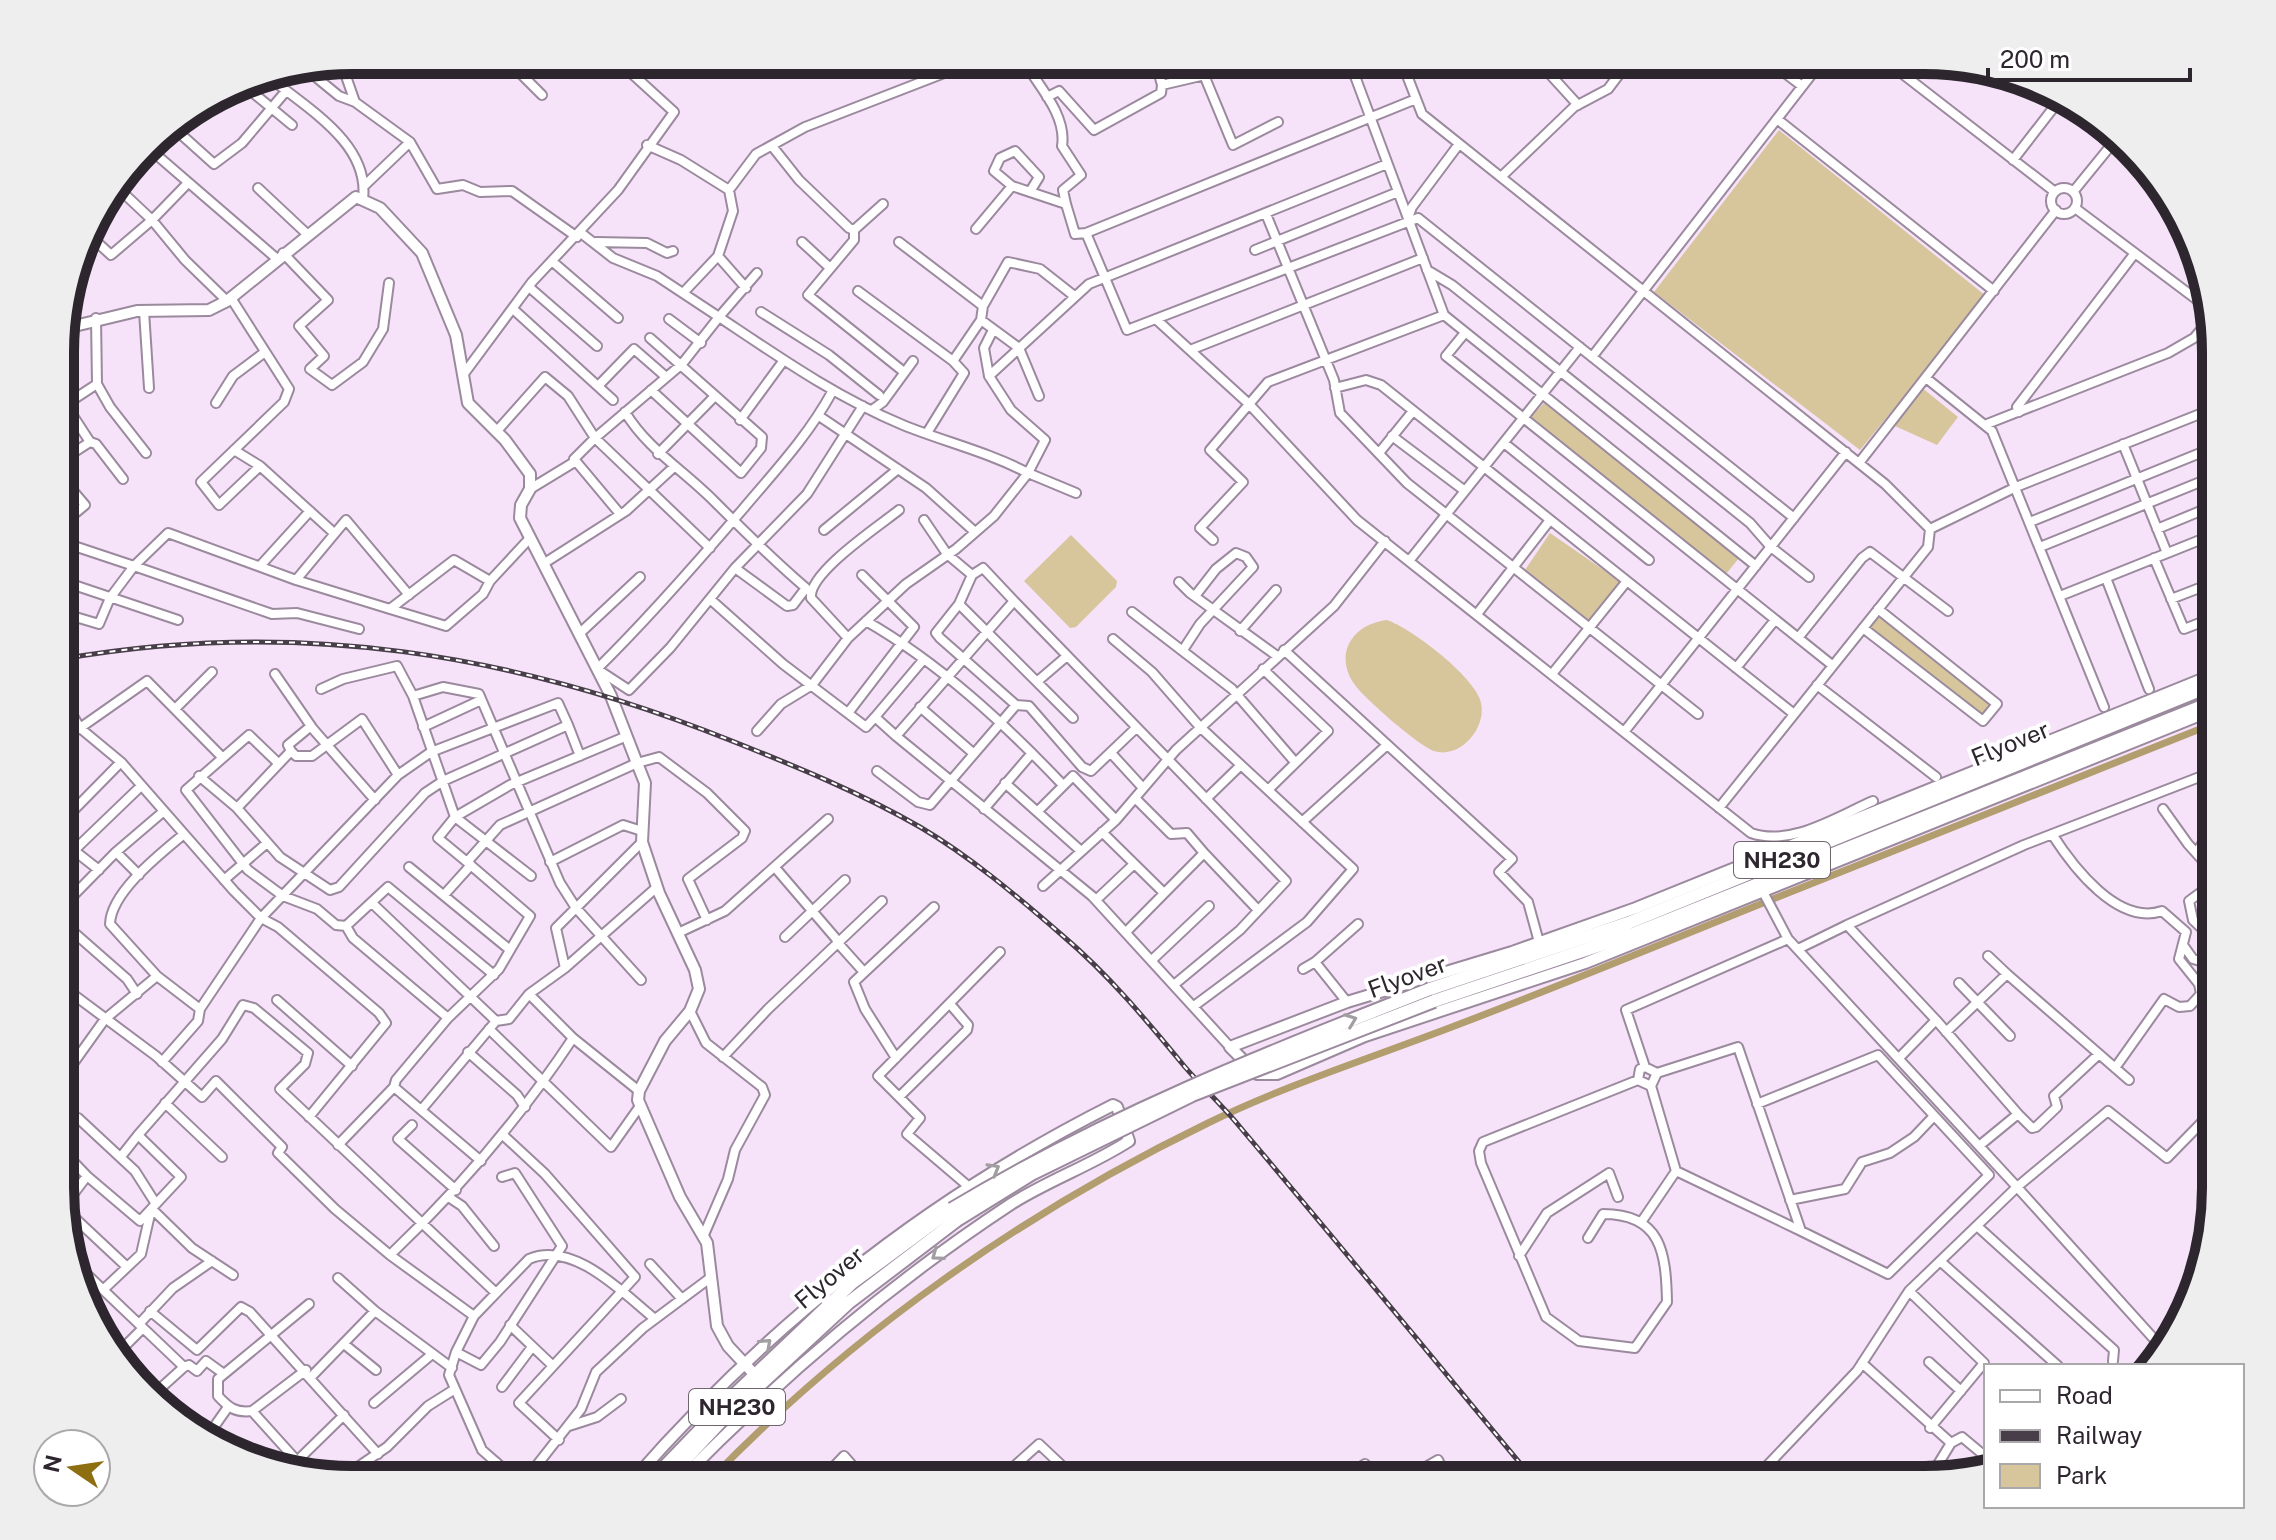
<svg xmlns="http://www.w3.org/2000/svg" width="2276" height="1540" font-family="'Public Sans',sans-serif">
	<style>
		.green { fill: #d7c69c }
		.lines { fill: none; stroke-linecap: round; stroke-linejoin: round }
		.canal { stroke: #b19d6d; stroke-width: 7 }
		.minor-casing { stroke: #9b899e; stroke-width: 12 }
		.tertiary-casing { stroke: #9b899e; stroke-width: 14 }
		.trunk-casing { stroke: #9b899e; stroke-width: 16 }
		.minor { stroke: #fff; stroke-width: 8 }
		.tertiary { stroke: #fff; stroke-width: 10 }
		.trunk { stroke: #fff; stroke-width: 12 }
		.rail-casing { stroke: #483e49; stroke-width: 5 }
		.rail { stroke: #fff; stroke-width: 2; stroke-dasharray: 6; stroke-linecap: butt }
		.trunk-bridge-casing { stroke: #9b899e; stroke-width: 16; stroke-linecap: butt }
		.trunk-bridge { stroke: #fff; stroke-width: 12 }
		.oneway { stroke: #a19da1 }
		.labels { text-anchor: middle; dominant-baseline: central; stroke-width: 8; stroke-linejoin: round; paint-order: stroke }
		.shield { fill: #fff; stroke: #6d676d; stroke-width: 2 }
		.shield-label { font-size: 22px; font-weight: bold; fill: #2e262f }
		.street-label { font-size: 24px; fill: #2e262f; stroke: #fff }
		.rim { fill: none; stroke: #2e262f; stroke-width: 10 }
	</style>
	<rect width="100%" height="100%" fill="#f6e2f9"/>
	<path class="green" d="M1779,130L1986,296L1860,450L1654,292Z
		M1921,387L1958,417L1937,445L1895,426Z
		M1545,402L1739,558L1726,574L1529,419Z
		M1550,533L1621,582L1589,623L1525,570Z
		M1071,535L1117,581L1116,587L1076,627L1070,628L1024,581Z
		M1881,616L1992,705L1981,717L1867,627Z
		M1387,620C1412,629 1468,672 1479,697C1491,723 1462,760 1434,751C1419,746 1365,699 1355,685C1333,655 1352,624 1387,620Z"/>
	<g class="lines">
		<path class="canal" d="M1773,899L2215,723
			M710,1480C852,1333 1024,1212 1208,1123C1288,1084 1374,1057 1457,1025C1560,986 1661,944 1763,903"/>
		<defs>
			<path id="minor" d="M521,60L515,68L542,95
				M1023,60C1038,85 1067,115 1062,146L1081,175L1063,190L1066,204
				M1155,60L1162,85L1256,63L1255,60
				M1349,60L1444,315L1756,566
				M1401,60L1422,114L1885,484L1930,529
				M1537,60L1578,105
				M1769,61L1802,86
				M1886,61L2055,192
				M306,69L339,96L355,102L341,62
				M1204,75L1233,145L1278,122
				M269,77C306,108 370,143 363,199
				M240,82L292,125
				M1047,97L1059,91L1094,130L1161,93L1162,85
				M355,102L410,142L437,189L463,185L480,192L512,191L577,237
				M1777,119L1994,291
				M174,128L214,164L242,143L286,91
				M647,145L681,160L729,190L756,154L805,127L978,60
				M772,146L799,180L849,228L854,230L883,204
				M152,151L174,128L172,125
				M2013,160L2061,98
				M1501,177L1574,107L1608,89L1630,60
				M187,184L152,220L185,260L227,301
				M365,185L410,142
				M119,186L152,151L276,258
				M258,188L307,234
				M2051 201a13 13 0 1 1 26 0a13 13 0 1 1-26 0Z
				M729,190L733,211L718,256L746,288
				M1031,190L1039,177L1015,151L1000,158L994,171L1012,186L1066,204L1075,234L1086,233L1416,99
				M2073,192L2117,138
				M2075,208L2208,308
				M1266,214L1334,380L1340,413L1407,483L1698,714
				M1408,218L1412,207L1459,144
				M976,229L1012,186
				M854,230V240L808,295L904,372
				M87,233L111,255L152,220L117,187
				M1086,233L1127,330L1418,218L1794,518
				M596,242L647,243L667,253L673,251
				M802,242L829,267
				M899,242L983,306
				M1255,250L1398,192
				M283,253L328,300L299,326L324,356L310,369L332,385L363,362L383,329L389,283
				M553,262L618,318
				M1427,270L1452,285L1750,523L1771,547L1809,577
				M529,287L597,346
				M858,291L953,361L964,373L927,433
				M683,293L718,256
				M231,298L289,389L284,402L201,482L219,505L260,466
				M513,309L613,400
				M144,311L149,388
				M761,312L829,355L879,395
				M669,319L701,343
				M981,320L1019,348L1039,396
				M1158,321L1249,404L1357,520L1751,833C1791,847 1836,817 1873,801
				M1464,334L1446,356L1832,665
				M650,338L762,437L761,448L741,473L651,390
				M1190,350L1423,258
				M1592,357L1822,61
				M953,361L981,320L983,306L1008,262L1040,269L1073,295
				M463,375L532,282L618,190L674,112L617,60
				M989,376L984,348L993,330
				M1926,378L1992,431L2104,707
				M97,384L110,407L146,453
				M599,385L634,349L665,376
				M1335,388L1366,380L1381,385L1794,714
				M832,392C808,436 775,471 743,509C696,564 649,618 597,669L629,690L670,648L735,568L807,494L863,406
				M62,399L90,442L62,460
				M216,403L233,376L265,352
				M62,407L97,384L96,318
				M872,410L883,402L913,361
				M625,412C648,450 685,471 716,503C745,532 774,561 806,588L793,605L787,606L735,568
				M2019,412L2017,407L2135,253
				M819,416L926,488L975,532
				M740,420L784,360
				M1987,424L2168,353L2194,338L2211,318
				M496,432L545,377L568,396L595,438L682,364L719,317L657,276L613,258L581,233
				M1392,436L1465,491
				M90,442L96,444L123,479
				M1504,443L1649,560
				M2123,444L2167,553
				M234,450L260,466L334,533
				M1379,453L1413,411
				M658,454L714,397
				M1859,463L2056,210
				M62,478L85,505L62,524
				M530,489L576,461
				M1076,493L1028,473L1045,440L1011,410L989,376L1089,284L1387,164
				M620,514L574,459L595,438L710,548
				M924,520L947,554L972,575L983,568L1014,601L896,736L1092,896L1230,1047
				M2030,522L2215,447
				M2157,529L2215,505
				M824,530L898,469
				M2202,539L2215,572
				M1213,540L1200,528L1243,482L1210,450L1268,382L1444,315
				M62,542L134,566L168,533L296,580L390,609L454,560L490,581L530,538
				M2040,547L2215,476
				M2154,558L2184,629L2215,617
				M1409,561L1580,347
				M543,564L626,511L675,466
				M260,566L310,511
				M972,575L959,604L936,633L940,638L1016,705L1029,706L1082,767L1091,771L1135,729
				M2106,578L2149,689
				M296,580L346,520L409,595
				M62,581L178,620
				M1179,582L1190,593L1277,656
				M2060,596L2215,534
				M710,599L783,664L866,727L875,717L896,736
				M2171,599L2215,582
				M1014,601L1286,881L1240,930L1175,984
				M959,604L1073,718
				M390,609L446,626L483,594L490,581
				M1132,612L1232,689L1295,762
				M62,613L99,624L110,598L134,566L272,614L297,613L359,629
				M1477,614L1550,520
				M866,621C939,663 1004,723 1062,784
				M1863,628L1983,721L1997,704L1878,609
				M1240,631L1276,590
				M579,634L640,577
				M848,638L811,598C808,573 879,526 899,510
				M1798,638L1862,558L1870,552L1948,611
				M1113,639L1152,672L1200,727L1353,869L1307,922L1194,1006
				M1183,650L1200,624L1253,567L1246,557L1236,553L1216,569L1195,596
				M1284,650L1512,859L1499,872L1528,902L1539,942
				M1736,668L1775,620
				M1263,669L1328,731L1268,790
				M275,674L313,729L375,800
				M1552,674L1627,581
				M1039,680L1067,656
				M1817,685L1936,777
				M321,689L343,679L397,666L413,696L455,817L510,785L627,736
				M413,696L443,687L479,694L560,883L576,908L641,980
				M62,697L80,728L147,681L222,757
				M920,707L973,753
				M175,709L212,672
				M848,713L914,627L862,575
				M875,717L924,659
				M423,727L479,701
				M757,731L781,704L812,685L848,638L906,584L956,549L994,516L1028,473C988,452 945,442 903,425C836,397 779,357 719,317L757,273
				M1624,732L1846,452
				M62,739L80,728L121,762L234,891L261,918L278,927L379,1013L386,1023L309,1117
				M291,751L296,756H312L362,719L398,775
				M1111,753L1143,788
				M278,763L249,735L186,790L248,870L283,896L317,909L336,925L346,926L388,887L494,975
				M877,771L918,802L930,805L1016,705
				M199,776L237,808L291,751L288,745L311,726
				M1005,783L1081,851
				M1135,798L1171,834L1187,833L1204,853
				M1206,799L1241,765
				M237,808L280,857L330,890L339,887L425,793L443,781L568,725L580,756
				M1719,808L1928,547L1930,529L2016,487L2215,408
				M984,809L1032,753
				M2163,809L2188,844L2215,874
				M1038,811L1073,776L1116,820
				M62,822L121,762
				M1302,822L1387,745
				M1102,832L1164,893
				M184,834C160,854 111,892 110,924L157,976L200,1009
				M2052,834C2073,867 2118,926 2162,911L2186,932L2179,959L2199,984L2201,994
				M62,841L99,870
				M116,852L139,875
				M2196,853L2215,825
				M62,862L141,786
				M467,862L438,838L455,817L531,876
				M550,862L623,825L642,831
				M409,867L510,950
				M778,871L838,941
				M224,880L267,843
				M2215,882L2189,901L2193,920L2215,941
				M1043,886L1116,820L1176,750L1334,606L1385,541
				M1762,890L1788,939L2017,1187L2108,1111L2167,1158L2209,1115L2215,1122
				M444,895L471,865
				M1096,900L1133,865
				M373,904L496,1021
				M62,907L116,852L164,811
				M62,922L127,979L137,994
				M1847,925L2024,845L2215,771
				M346,926L353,938L448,1018
				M1127,931L1204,853L1258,910
				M678,933L725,911L828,819
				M785,937L845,880
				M837,942L863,971
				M2183,945L2193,959L2211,964
				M1798,949L1847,925L1936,1020L1899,1058
				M1988,956L2007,974
				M1153,959L1209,906
				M1315,962L1358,924
				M565,968L657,887
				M1303,969L1315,962L1347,1002
				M1959,983L2010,1036
				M62,986L156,1056L202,1097L216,1081L282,1147L278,1153L335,1209L390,1255
				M277,1000L352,1066
				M690,1011L706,1043L762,1087L765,1095L735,1150L728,1179L703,1237
				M62,1013L74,995
				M1936,1020L2018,1114L1979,1146
				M489,1029L611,1147L640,1106
				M1946,1032L2007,974L2129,1080
				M2215,1034V1042
				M573,1038L639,1091
				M468,1052L517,1095L525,1107
				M723,1057L768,1009L882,901
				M896,1058L865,1009L854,982L934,907
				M162,1062L198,1021L200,1009L261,918L398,775L431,752L558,703L568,725
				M1645,1067L1640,1069L1638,1080L1651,1086L1657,1073L1645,1067L1626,1010L1788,939
				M2115,1068L2164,999L2179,1007L2190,1006L2201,994L2215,1004
				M1657,1073L1738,1047L1801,1231L1888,1274L1989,1175L1878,1055L1757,1104
				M62,1079L105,1019L157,976
				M1651,1086L1676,1171L1801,1231
				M394,1087L481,1161
				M62,1096L73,1106
				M899,1097L967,1030L968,1025L950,1004
				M165,1103L222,1157
				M422,1109L496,1021L509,1019L529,994
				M2018,1114L2032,1128L2036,1127L2057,1107L2054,1096L2099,1054
				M78,1118L135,1171L156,1204
				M412,1125L398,1139L456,1190
				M503,1135L545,1174L635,1277L519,1403L559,1440
				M338,1145L394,1087L396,1080L448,1018L499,969L530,916L467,862L500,825L637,763L659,757L707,793L745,831L742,838L688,879L707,920
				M62,1150L87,1176
				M123,1154L138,1135
				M968,1186L907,1134L920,1118L878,1076L1000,952
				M450,1198L462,1206L494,1246
				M1790,1200L1845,1189L1862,1162L1890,1153L1914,1137L1934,1116
				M63,1207L126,1266
				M62,1209L87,1176L140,1221L181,1177L138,1135L222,1039L243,1005L254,1008L308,1053L305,1064L280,1089L496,1293
				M152,1209L192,1248L233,1275
				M1642,1221L1676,1171
				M1977,1226L2114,1350L2113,1361
				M1588,1238L1603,1214C1661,1214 1666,1252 1667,1302L1635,1348L1579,1341L1546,1317L1481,1163L1479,1151L1483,1142L1638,1080
				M1519,1256L1547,1213L1609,1173L1618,1197
				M1940,1261L2058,1366
				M76,1264L184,1367L153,1395
				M650,1264L682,1299
				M338,1278L375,1311L452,1368
				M104,1289L141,1254L151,1210
				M150,1311L197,1350L241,1307L250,1312L378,1454
				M474,1316L529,1259C573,1240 623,1293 655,1319
				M139,1324L173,1288L212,1261
				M510,1325L552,1365
				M344,1344L376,1370
				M456,1352L481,1365L500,1342L562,1246L515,1173L502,1177
				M117,1354L143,1328
				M1929,1362L1961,1391
				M1862,1363L1951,1443L1962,1437L1986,1457
				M184,1367L189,1365L197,1371L206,1361L224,1374
				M306,1370L252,1411L297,1461L344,1415
				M311,1377L375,1311
				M502,1387L532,1347
				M153,1394L177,1421
				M374,1403L431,1355
				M252,1411C236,1413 229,1408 218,1396V1379L309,1304
				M569,1426L597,1417L621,1399
				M1930,1428L1984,1363L1909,1291L2017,1187L2164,1350
				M207,1437L228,1407
				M236,1450L240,1454
				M953,1470L964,1480
				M346,1475L387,1447L428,1406L455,1389
				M477,1479L496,1462
				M515,1479L482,1450L449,1375L456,1352L474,1316L390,1255C459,1189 520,1118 573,1038L529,994L565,968L556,928L642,842
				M526,1479L581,1409L596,1372L643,1328L710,1278
				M1929,1479L1951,1443
				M821,1480L844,1456L865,1480
				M999,1480L1039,1444L1077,1480
				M1339,1480L1365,1464
				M1403,1480L1438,1460L1448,1480
				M1767,1480L1764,1469L1857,1371L1909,1291
				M1798,1480L1808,1467L1820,1480
				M1878,1480L1888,1468"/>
			<path id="tertiary" d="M62,329L137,311L209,310L227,301L356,197L380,208L422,253L456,335L468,403L505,440L530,474V489L521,505L520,518L611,696L637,763L645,783L642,842L659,893L695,970L699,989L690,1011L665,1041L639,1091L638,1100L680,1197L707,1243L717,1326L728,1346L755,1375
				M2215,674L1636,908L1512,952L1347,1002L1230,1047L1257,1074H1277L1365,1036L1585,963L2215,709
				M633,1480C769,1324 928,1198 1113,1105L1117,1107L1129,1141C1092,1165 1049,1180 1011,1204C891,1283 781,1377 680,1480"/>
			<path id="trunk" d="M1430,989L1628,923L2215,684
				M1434,1001L1633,934L2215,701
				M652,1480L731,1398L852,1283L952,1209
				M666,1480L725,1417L848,1303L957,1220"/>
		</defs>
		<use href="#minor" class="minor-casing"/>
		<use href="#tertiary" class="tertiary-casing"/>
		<use href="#trunk" class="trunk-casing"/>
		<use href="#minor" class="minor"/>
		<use href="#tertiary" class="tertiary"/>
		<use href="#trunk" class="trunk"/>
		<defs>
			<path id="rail" d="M62,659C296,618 513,653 732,741C795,766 861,793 920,827C971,857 1018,897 1063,936C1109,975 1147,1021 1185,1067C1203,1088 1223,1106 1240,1127C1339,1244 1436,1362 1534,1480"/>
		</defs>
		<use href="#rail" class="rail-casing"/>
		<use href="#rail" class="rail"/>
		<defs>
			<path id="trunk-bridge" d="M952,1209C1103,1118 1266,1053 1430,989
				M957,1220L1033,1173L1192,1095L1434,1001"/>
		</defs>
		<use href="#trunk-bridge" class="trunk-bridge-casing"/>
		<use href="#trunk-bridge" class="trunk-bridge"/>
	</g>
	<defs><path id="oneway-chevron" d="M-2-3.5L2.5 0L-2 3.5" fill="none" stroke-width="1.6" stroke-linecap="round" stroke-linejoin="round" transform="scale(2)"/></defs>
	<g class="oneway">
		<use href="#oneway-chevron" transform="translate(1351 1020) rotate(-21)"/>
		<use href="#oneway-chevron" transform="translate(994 1169) rotate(-30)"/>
		<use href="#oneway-chevron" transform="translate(937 1255) rotate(144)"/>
		<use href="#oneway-chevron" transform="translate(766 1344) rotate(-42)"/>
	</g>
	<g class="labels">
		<g class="shield">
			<rect x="1734" y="842" width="96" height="36" rx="6"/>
			<rect x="689" y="1389" width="96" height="36" rx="6"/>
		</g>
		<g class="shield-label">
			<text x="1782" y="860">NH230</text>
			<text x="737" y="1407">NH230</text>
		</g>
		<g class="street-label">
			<text transform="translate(2010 743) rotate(-22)">Flyover</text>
			<text transform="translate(1407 976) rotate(-20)">Flyover</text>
			<text transform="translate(829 1277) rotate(-40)">Flyover</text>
		</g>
	</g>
	<path d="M0 0H2276V1540H0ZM352 74H1924A278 278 0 0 1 2202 352V1188A278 278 0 0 1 1924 1466H352A278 278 0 0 1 74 1188V352A278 278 0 0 1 352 74Z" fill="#eee" fill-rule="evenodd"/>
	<path class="rim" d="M352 74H1924A278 278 0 0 1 2202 352V1188A278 278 0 0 1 1924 1466H352A278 278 0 0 1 74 1188V352A278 278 0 0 1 352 74Z"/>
	<rect x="1984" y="1364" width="260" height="144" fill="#ffffff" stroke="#aba8ac" stroke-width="2"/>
	<rect x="2000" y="1390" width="40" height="12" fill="#ffffff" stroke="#aba8ac" stroke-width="2"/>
	<text x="2056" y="1404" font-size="24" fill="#2e262f">Road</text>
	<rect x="2000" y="1430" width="40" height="12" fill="#483e49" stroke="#aba8ac" stroke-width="2"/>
	<text x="2056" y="1444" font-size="24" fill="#2e262f">Railway</text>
	<rect x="2000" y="1464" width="40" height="24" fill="#d7c69c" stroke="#aba8ac" stroke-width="2"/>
	<text x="2056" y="1484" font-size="24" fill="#2e262f">Park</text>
	<g transform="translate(72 1468) rotate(283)"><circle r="38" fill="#ffffff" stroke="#aba8ac" stroke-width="2"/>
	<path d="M0-6L14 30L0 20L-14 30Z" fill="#8d6e11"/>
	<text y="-12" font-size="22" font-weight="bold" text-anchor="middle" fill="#2e262f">N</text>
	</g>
	<path d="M1988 68v12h202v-12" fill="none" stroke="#2e262f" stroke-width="4"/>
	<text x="2000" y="68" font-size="24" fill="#2e262f" stroke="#ffffff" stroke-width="6" paint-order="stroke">200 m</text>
</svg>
